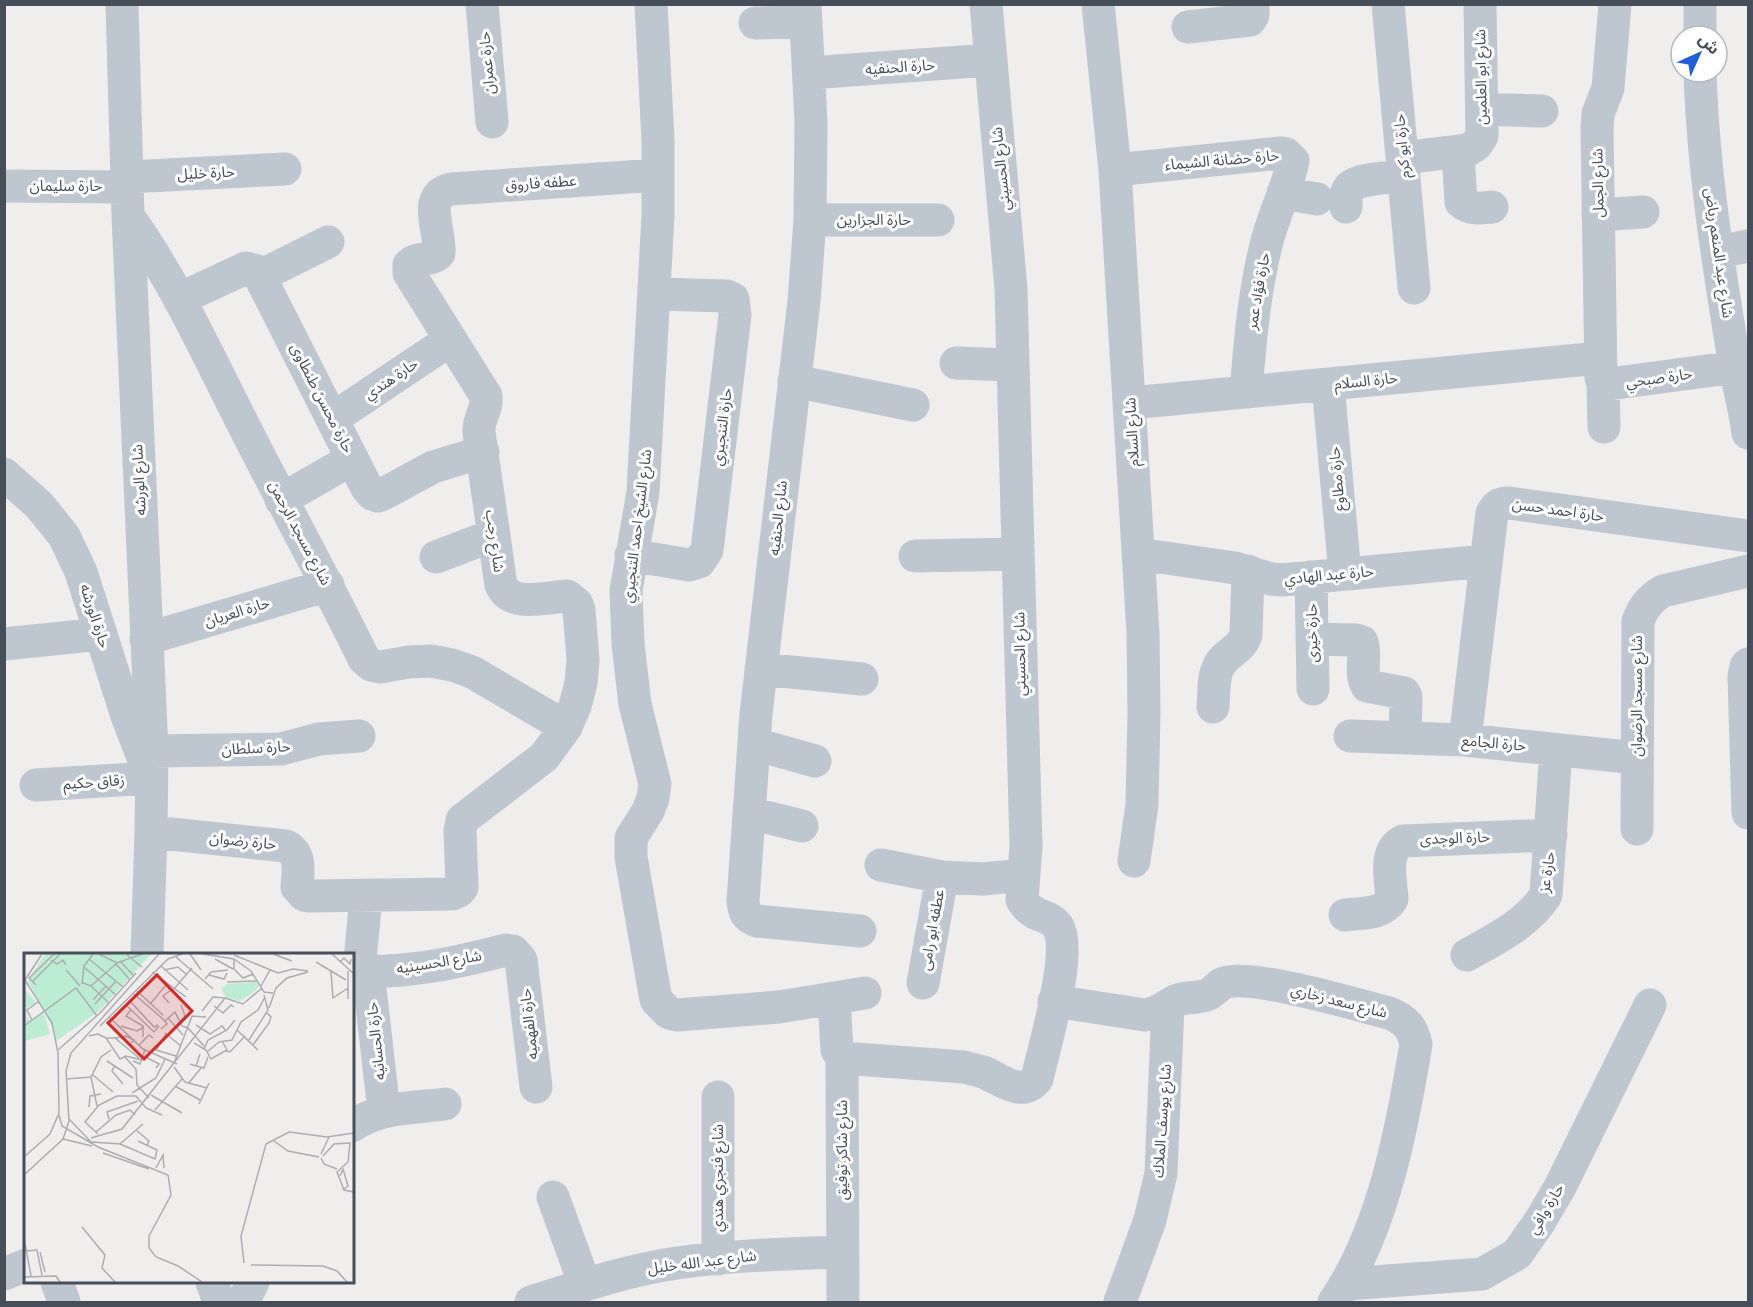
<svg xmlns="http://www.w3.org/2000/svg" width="1753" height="1307" font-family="'Roboto Condensed','Noto Sans Arabic',sans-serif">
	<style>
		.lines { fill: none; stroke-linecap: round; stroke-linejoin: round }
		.minor { stroke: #bec6cf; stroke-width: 33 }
		.labels { text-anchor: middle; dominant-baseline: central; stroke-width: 6; stroke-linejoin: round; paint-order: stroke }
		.street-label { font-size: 15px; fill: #464e59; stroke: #fff }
		.inset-road { fill: none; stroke: #acadb2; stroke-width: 1.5 }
		.view { fill: #d62828; fill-opacity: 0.15; stroke: #d62828; stroke-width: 3 }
		.inset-edge { fill: none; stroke: #464e59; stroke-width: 3 }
	</style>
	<rect width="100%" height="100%" fill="#f0eded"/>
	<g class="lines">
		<path class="minor" d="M122,4L128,216L152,751L151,832L147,954
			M482,4L492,122
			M651,4L658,140V215L643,492L626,591L628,644L635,704L655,784L653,798L648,811L631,838V857L656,1000L669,1013L677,1015L779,1007L865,993
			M805,4L811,122L810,220L804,301L756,714L743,901C744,912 746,917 757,921L860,931
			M1098,4L1115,170L1143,633L1144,713L1142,804L1134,861
			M1388,4L1414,288
			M1615,4L1608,88L1598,114L1597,128L1601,378L1606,384H1609L1736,367
			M755,23L806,22
			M1188,27L1250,20L1253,15V4
			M1700,36V4
			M1700,72C1703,170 1719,269 1735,366C1739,388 1745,410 1748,433
			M809,73L990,60
			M1482,109L1542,111
			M1458,153L1461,202C1470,210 1480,208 1492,207
			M1403,158L1468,150L1476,145L1482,136L1480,4
			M1115,170L1281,153L1286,154L1293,161C1287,190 1273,216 1266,245C1254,294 1250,342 1246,392
			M127,177L285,169
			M4,186L127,187
			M1283,193L1317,199
			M1346,207C1346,201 1345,193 1349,188C1355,179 1393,177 1404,176
			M1598,215L1643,212
			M128,216C175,281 208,356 245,428C284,505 326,581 364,659L371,665L380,667L409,662L431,661L452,665L472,672L566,727
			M810,220H938
			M1718,252L1748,246
			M260,276L328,242
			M179,299L246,268L257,271L367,488L372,494L378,496L385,493L433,467L483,452
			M956,363L1013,365
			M794,381L913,405
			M1603,382L1604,427
			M1328,384L1345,574
			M1131,403L1589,359L1596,360L1600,363
			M332,419L450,340
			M4,474L39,505L64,536L81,572L127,716L151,778L36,785
			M281,500L352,459
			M1139,554L1235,568L1271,579L1282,580L1486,561
			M631,555L689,565L699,562L707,550L735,315L733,299L727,296L655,294
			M915,556L1017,554
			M436,557L494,535
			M1311,577L1313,689
			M146,639L328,585
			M1312,639L1356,640L1362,642C1367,656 1359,673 1367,686L1404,693L1406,697L1405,737
			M4,644L101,634
			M1748,664L1746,666L1744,676L1748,813
			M761,669L862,679
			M1213,707C1214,695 1213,678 1218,668C1224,653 1241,651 1246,635L1248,571
			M1350,736L1465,740L1637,758
			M1465,740L1492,513C1497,505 1500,503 1509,503L1748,536
			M754,744L815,761
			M152,751L281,749L319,739L359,736
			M750,813L802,826
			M1637,829L1638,621C1644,606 1650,599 1663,591L1748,571
			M151,832L286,846C302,855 298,871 297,887L304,895L309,896L453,894L459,891L462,887L460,831L462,820L544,757L566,727L575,706L581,683L583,660L579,610L577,604L567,596C546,597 511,608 501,585L479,432C478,418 488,409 486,396L409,273V265C417,256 431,262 439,253C441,231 421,196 451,189L658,175
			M881,865L942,877L983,879L1024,875
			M1345,915C1361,913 1383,915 1392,899C1391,880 1383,851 1403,841L1551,835
			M1467,955C1496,939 1528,923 1546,895L1556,750
			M352,971C405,974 456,963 506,950L513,951L521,960L536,1087
			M359,971L366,897
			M368,971L384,1111
			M923,983L942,877
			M834,999L837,1050L842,1058L843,1302
			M1054,1001L1145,1015C1159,1013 1166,1005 1178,1000C1188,996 1199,999 1209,994C1215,991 1218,985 1224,983C1251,973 1357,1005 1389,1013C1406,1020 1412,1027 1416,1044C1402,1129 1383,1231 1334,1302
			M842,1058L964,1067C971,1069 977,1070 983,1072C1001,1079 1021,1098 1037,1079C1044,1047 1073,953 1058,927C1049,913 1033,919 1022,900L1026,846L1011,289L986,4
			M352,1126C379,1107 414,1108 445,1104
			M553,1197L585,1285
			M718,1259V1097
			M4,1274L26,1265
			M57,1282L64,1302
			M212,1282L219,1302
			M1347,1284L1482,1274L1517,1254L1540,1221L1560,1187L1650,1005
			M243,1302L253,1282
			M531,1302C579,1287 627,1270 677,1263C732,1255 788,1254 842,1252
			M1120,1302L1150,1220L1161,1173L1168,1005"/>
	</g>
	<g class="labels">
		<g class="street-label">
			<text transform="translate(487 63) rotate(-95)">حارة عمران</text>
			<text transform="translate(900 67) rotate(-4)">حارة الحنفيه</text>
			<text transform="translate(1481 77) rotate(-91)">شارع ابو العلمين</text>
			<text transform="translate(1402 146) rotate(-95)">حارة ابو كرم</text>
			<text transform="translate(1222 160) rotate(-5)">حارة حضانة الشيماء</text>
			<text transform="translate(1001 169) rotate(-96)">شارع الحسيني</text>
			<text transform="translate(206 173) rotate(-3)">حارة خليل</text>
			<text transform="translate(541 183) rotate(-4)">عطفه فاروق</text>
			<text transform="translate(1598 183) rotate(-91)">شارع الجمل</text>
			<text x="66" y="186">حارة سليمان</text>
			<text x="874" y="220">حارة الجزارين</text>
			<text transform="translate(1719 253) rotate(82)">شارع عبد المنعم رياض</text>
			<text transform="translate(1258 291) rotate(-80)">حارة فؤاد عمر</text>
			<text transform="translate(1659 378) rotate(-8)">حارة صبحي</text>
			<text transform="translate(391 379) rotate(-34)">حارة هندي</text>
			<text transform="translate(1366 381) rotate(-6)">حارة السلام</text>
			<text transform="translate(322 398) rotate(63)">حارة محسن طنطاوى</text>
			<text transform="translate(722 427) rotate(-83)">حارة التنجيري</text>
			<text transform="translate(1132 432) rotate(-93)">شارع السلام</text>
			<text transform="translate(1337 479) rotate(-95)">حارة مطاوع</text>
			<text transform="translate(139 480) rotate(-93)">شارع الورشه</text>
			<text transform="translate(1558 510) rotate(8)">حارة احمد حسن</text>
			<text transform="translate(778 518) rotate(-84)">شارع الحنفيه</text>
			<text transform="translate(637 526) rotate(-83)">شارع الشيخ احمد التنجيري</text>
			<text transform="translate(300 533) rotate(62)">شارع مسجد الرحمن</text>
			<text transform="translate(495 541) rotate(82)">شارع رجب</text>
			<text transform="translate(1329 575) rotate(-5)">حارة عبد الهادي</text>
			<text transform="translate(237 612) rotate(-17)">حارة العريان</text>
			<text transform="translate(95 616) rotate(72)">حارة الورشه</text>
			<text transform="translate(1312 633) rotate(-91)">حارة خيرى</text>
			<text transform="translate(1020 654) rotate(-91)">شارع الحسيني</text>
			<text transform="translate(1637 696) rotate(-90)">شارع مسجد الرضوان</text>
			<text transform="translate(1494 743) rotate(5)">حارة الجامع</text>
			<text transform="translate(256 748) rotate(-3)">حارة سلطان</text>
			<text transform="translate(94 782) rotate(-4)">زقاق حكيم</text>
			<text transform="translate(1455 838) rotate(-2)">حارة الوجدى</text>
			<text transform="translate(243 841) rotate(6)">حارة رضوان</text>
			<text transform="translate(1547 872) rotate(-82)">حارة عز</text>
			<text transform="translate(932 930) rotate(-80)">عطفه ابو رامى</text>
			<text transform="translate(439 962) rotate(-9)">شارع الحسينيه</text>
			<text transform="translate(1339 1001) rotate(14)">شارع سعد زخاري</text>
			<text transform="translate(529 1024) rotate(-96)">حارة الفهميه</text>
			<text transform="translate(376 1041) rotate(-96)">حارة الحسانيه</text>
			<text transform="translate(1162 1121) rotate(-86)">شارع يوسف الملاك</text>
			<text transform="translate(842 1150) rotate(-90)">شارع شاكر توفيق</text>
			<text transform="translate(718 1178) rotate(-90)">شارع فنجري هندي</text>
			<text transform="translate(1546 1209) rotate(-59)">حارة وافي</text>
			<text transform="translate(702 1262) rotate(-7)">شارع عبد الله خليل</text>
		</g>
	</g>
	<g transform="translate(24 953)">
		<rect width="330" height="330" fill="#f0eded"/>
		<path d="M21,1H127L75,58L31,89L30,77L4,28ZM232,29L235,33L230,39L216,48L202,44L197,36L203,31ZM0,35L12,50L3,54L2,63L6,68L20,60L26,81L1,88Z" fill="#bcedd3"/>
		<path class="inset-road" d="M75,1L93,10L118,1M166,1L177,17M179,1L210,6V16L219,25L229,21M249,1L268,8M308,1L330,21M103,2L118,14M210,2L254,20L269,16L284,18M152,4L189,36M65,6L99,34M191,6L209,16M210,6L227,18L240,39L249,40M27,7L33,11L39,7L42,12M96,8L110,23M292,9L322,27M316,9L320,5L326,11L327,6M92,11L106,27M137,13L164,37M60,14L92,42M42,17L56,33M140,17L154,14L162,21M128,19L162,44M307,19L309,45L324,35M185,22L200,26L203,20M181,26L187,19L204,17M8,29L36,1M203,29L233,28M59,30L67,33L93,10M58,31L60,13L69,1M12,32L5,25L30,1M67,33L85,50M237,33L246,17M149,37L168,15M113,38L139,62M110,41L140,67L143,71L137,76M324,46V18M69,47L82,33M105,47L130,74L134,72M127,50L142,32M145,50L139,43L147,37M71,51L92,28M101,51L130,79L135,73M190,53L199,60L207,52L210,54M245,55L252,35L263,25L284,19M107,57L102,63L119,73V84M178,58L189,44L201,45M86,65L119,96L153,111M144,65L159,82M8,67L3,57L14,49M141,68L151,59L158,73L164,75M157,68L161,63L157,52M172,72L186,81L198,73L202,78M0,73L52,35L73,63M76,73L144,6L158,1M97,73L113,78L120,74M164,75L180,93M213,77L234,97M141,80L157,93M142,81L132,97L152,103M65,83L74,81L82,85M82,85L96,106L102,103L118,107M82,85H91L115,105M91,85L102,83L110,87L107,90M225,87L244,57L240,42M170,90L182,97L187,106L203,97L198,88M115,92L125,82L129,85M229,92L245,70L247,64L243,60M180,96L184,87L203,77L211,67M34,97L76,60L112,20M202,98L206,99L221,83M183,99L195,89L208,87L217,69L234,57L241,44M100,103L112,116L113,132L125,145M120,103L135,111L132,115M83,108L109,125M109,108L116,111L121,97M150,110L168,63L182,64M166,111L172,113L176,101M91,112L88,118L99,131M173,113L180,115L184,104M150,114L161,129L183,135M69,122L89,139M67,124L73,153M42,126L67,124L77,104L87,97M164,131L177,115M151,133L176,147M108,140L132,125L141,106M127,142L158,160M175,151L185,130M65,154L66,143L77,141M131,157L158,126M35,162L38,173L74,194L144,222L147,242L125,283V295L132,304L154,313L178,329M45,166L69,191M85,166L83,159L114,148M112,177L125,188L123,193M72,179L92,162L106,157L111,162M74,181L61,169L75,152L93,143H112L122,155L138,162M67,185L98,176L201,45L219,51L238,35M39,186L68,193M250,188L264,198L295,204M68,189L96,191L119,171M96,191L131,206L133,197L114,188M79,200L125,216M297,201L305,184M299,203L310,191L326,190L324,209L313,219L320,237L330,239M0,204L26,181L35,160L34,100L28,70L1,27L18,1M297,205L300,211L313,216M132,215L139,202L140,215M0,222L39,186L45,168L42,118L47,100L135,1M316,223L319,216L324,233L320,236M58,274L81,302L78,315L91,329M0,285L7,323M2,298L13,297L18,322M16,299L21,319M220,310L217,283L242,191L265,179L303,184L330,180M227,312L299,313L313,318L323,329M0,324L32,323L36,329"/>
		<path class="view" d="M133,22L168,58L120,106L84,70Z"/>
		<rect width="330" height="330" class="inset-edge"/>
	</g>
	<rect width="1753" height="1307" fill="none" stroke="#464e59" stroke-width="12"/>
	<g transform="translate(1699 54) rotate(45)"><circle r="28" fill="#ffffff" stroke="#b5b8bd" stroke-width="1.5"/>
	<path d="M0-4.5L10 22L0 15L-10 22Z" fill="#1f5fd7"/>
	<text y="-9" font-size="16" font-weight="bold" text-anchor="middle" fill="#464e59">ش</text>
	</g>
</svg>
